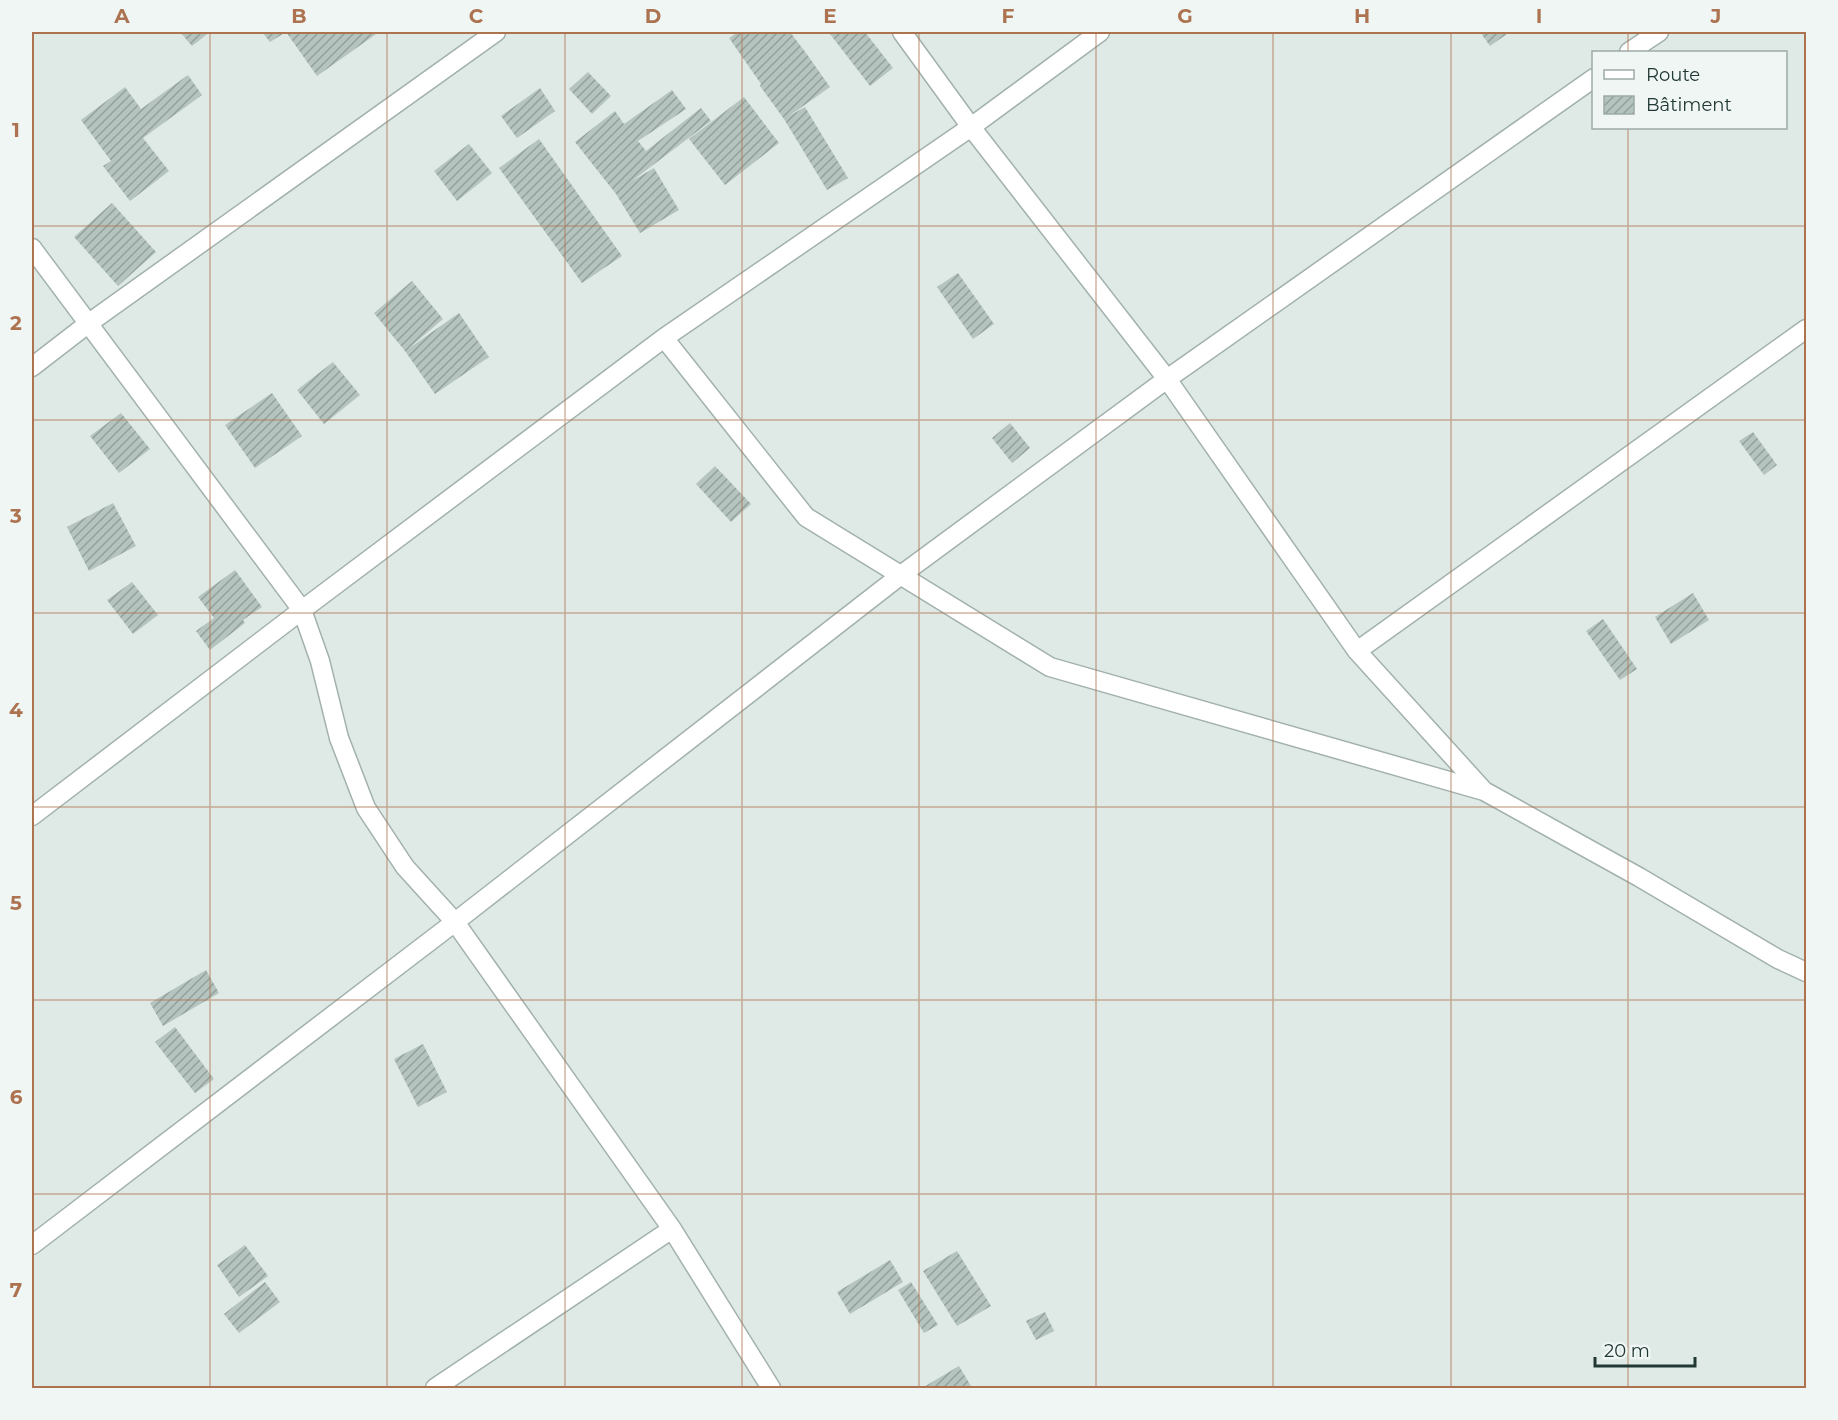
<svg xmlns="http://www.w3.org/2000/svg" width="1838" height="1420" font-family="Montserrat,sans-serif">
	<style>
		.building { fill: url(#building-hatch) }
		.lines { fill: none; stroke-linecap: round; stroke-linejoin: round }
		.minor-casing { stroke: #a2b1ad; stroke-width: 21 }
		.minor { stroke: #fff; stroke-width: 18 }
		.grid { fill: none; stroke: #ad7351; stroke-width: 1.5; stroke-opacity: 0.55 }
		.neatline { fill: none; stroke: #ad7351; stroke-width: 2 }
		.grid-label { font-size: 20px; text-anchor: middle; font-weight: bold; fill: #ad7351 }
	</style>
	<defs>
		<pattern id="building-hatch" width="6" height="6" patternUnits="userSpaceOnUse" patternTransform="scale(1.5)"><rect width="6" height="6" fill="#b5c4bf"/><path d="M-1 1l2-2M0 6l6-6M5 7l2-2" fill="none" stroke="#93a09c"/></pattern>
	</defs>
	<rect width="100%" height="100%" fill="#dfeae6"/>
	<path class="building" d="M180,32H210L192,46Z
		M262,32H379L317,76L286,32L270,42Z
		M738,32H790L806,53L830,87L789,116L805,107L848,178L827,190L784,119L760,86L761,84L729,38Z
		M833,32H865L893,68L870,86L830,34Z
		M1480,32H1510L1490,46Z
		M588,72L611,96L592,114L569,89Z
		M188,75L202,95L143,138L169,171L130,201L103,166L111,161L81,120L125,87L141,109Z
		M540,88L555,111L517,138L501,116Z
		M672,90L686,109L638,141L646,151L701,108L711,121L632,181L654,168L679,210L640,233L616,194L575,142L615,111L624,124Z
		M744,97L779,143L725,185L689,139Z
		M539,139L622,256L582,283L499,168Z
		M469,144L492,173L457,201L434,171Z
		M112,203L156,252L118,286L74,237Z
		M958,273L994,324L973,339L937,287Z
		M412,281L443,319L408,349L459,313L489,357L435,394L405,351L374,313Z
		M333,362L360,395L324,424L297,390Z
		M272,393L302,436L255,468L225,425Z
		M121,413L150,449L119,473L90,436Z
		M1010,423L1030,448L1012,463L992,438Z
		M1753,432L1777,465L1764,475L1739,441Z
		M715,466L751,504L731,522L696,484Z
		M113,503L136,546L89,571L67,527Z
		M235,570L262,607L243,620L245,623L210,650L196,631L214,618L198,597Z
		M132,582L158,615L133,634L107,600Z
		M1693,593L1709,620L1671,644L1655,617Z
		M1603,619L1637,669L1620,680L1586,631Z
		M206,970L219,993L163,1026L150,1003Z
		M175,1027L214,1079L195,1093L155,1042Z
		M423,1044L447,1092L418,1107L394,1059Z
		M245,1245L268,1276L239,1297L217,1265Z
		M957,1251L991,1306L957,1326L923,1271Z
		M890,1260L903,1282L850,1314L837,1292Z
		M265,1282L280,1302L239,1333L224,1314Z
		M911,1282L938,1325L924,1333L898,1290Z
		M1045,1312L1054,1331L1036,1340L1026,1321Z
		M959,1366L971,1386L968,1388H922Z"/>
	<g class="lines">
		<defs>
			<path id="minor" d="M902,32L971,127L1167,379L1357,651L1484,791
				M1629,52L1659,32
				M32,248L302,610L320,661L339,738L366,808L405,867L455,922L672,1229L771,1388
				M664,338L806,517L1050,667L1484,791L1639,877L1778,959L1806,972
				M32,367L89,323L496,32
				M1357,651L1806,329
				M32,816L302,610L664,338L971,127L1100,32
				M32,1245L455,922L901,575L1167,379L1594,78
				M435,1388L672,1229"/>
		</defs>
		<use href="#minor" class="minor-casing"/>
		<use href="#minor" class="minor"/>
	</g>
	<path class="grid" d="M210,32V1388M387,32V1388M565,32V1388M742,32V1388M919,32V1388M1096,32V1388M1273,32V1388M1451,32V1388M1628,32V52M1628,128V1388M32,226H1806M32,420H1806M32,613H1806M32,807H1806M32,1000H1806M32,1194H1806"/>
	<rect width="1838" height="1420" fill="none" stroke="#eff6f4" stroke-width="66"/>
	<rect x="1592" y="51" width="195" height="78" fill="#eff6f4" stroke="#9daaa7" stroke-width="1.5"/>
	<rect x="1604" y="70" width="30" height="9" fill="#ffffff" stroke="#9daaa7" stroke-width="1.5"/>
	<text x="1646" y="81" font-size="18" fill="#213834">Route</text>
	<rect x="1604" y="96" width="30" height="18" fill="url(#building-hatch)" stroke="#9daaa7" stroke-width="1.5"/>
	<text x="1646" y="111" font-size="18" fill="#213834">Bâtiment</text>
	<path d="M1595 1357v9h100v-9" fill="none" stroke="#213834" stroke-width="3"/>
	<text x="1604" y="1357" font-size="18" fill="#213834" stroke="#eff6f4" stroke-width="4.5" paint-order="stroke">20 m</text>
	<rect x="33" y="33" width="1772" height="1354" class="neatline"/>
	<g class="grid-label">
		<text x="122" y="23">A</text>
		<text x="299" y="23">B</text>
		<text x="476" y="23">C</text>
		<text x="653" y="23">D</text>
		<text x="830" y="23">E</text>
		<text x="1008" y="23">F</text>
		<text x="1185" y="23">G</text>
		<text x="1362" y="23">H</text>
		<text x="1539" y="23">I</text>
		<text x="1716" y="23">J</text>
		<text x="16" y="137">1</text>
		<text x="16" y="330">2</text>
		<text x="16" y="523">3</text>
		<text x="16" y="717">4</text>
		<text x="16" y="910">5</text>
		<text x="16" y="1104">6</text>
		<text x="16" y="1297">7</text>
	</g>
</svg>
